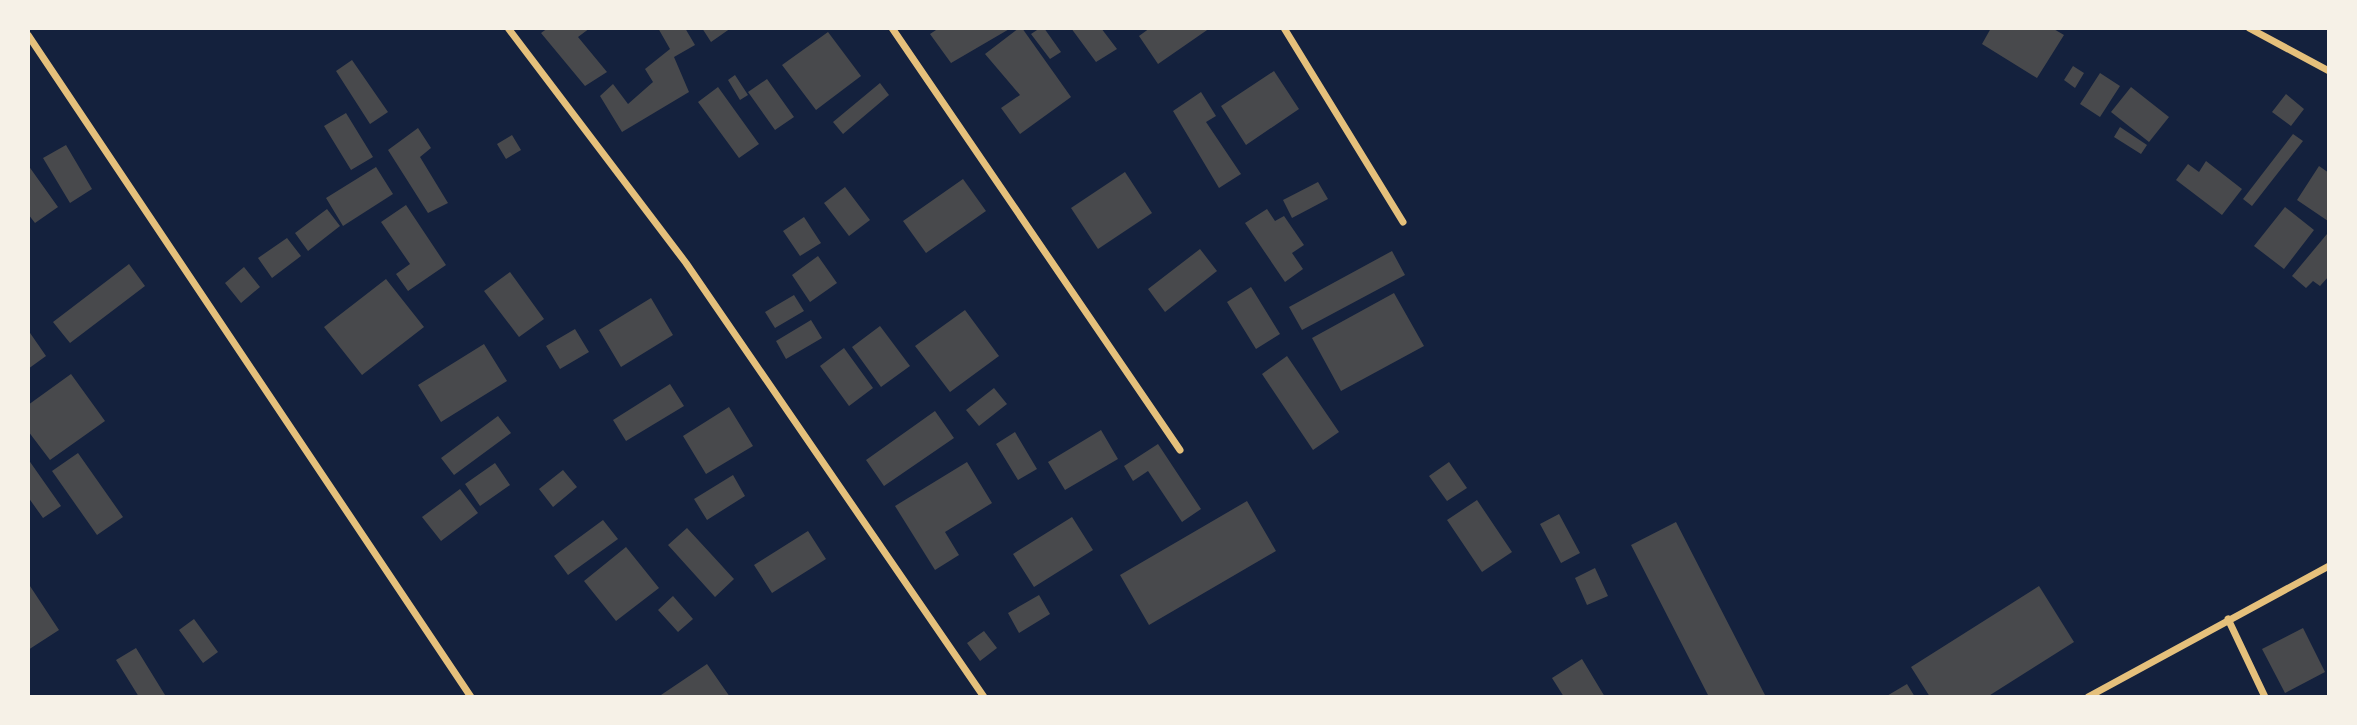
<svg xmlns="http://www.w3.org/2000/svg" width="2357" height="725" font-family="Mulish,sans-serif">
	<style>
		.building { fill: #48494c }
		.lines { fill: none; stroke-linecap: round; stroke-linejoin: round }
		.minor { stroke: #e5c07b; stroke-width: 7 }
	</style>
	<rect width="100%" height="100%" fill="#14213d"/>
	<path class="building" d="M548,28H590L578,37L607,72L585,86L541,33Z
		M658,28H685L695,45L674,57L689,92L622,132L600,96L613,84L628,104L653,82L645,69L670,49Z
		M702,28H731L711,42Z
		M939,28H1011L951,63L930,34Z
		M1019,28H1022L1071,97L1020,134L1001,108L1020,95L985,54Z
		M1040,28H1044L1061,52L1050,59L1031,34Z
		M1071,28H1101L1117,49L1096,62Z
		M1150,28H1210L1158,64L1139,36Z
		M1991,28H2052L2064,35L2037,78L1982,44Z
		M828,32L861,76L816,110L782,65Z
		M352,60L388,112L370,124L336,71Z
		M2073,66L2084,73L2075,88L2064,80Z
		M1274,71L1299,109L1246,145L1221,106Z
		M2100,73L2120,86L2100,117L2080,104Z
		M735,75L748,95L740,100L728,80Z
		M767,79L794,117L775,130L748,92Z
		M880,83L889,95L843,134L833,122Z
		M718,87L759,144L739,158L698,102Z
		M2131,87L2169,117L2149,142L2111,112Z
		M1201,92L1216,116L1206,122L1241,174L1219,188L1173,111Z
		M2286,94L2304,109L2291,126L2272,112Z
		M346,113L373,157L351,170L324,126Z
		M2120,127L2147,145L2141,154L2114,137Z
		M418,128L431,148L420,157L448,203L428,213L388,150Z
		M2293,134L2303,141L2252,206L2243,199Z
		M512,135L521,150L506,159L497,144Z
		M66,145L92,189L70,203L43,158Z
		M2206,161L2242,189L2222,215L2176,180L2188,164L2199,172Z
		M28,165L58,207L35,223L28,214Z
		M2319,166L2329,173L2328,221L2297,200Z
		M376,167L393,194L343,226L326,198Z
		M1125,172L1152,213L1098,249L1071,208Z
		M963,179L986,211L926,253L903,221Z
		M1318,182L1328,199L1292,218L1283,200Z
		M845,187L870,220L849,236L824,203Z
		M406,205L446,265L408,291L396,274L410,264L381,222Z
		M2285,207L2314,230L2284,269L2254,246Z
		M327,209L340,226L308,251L295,233Z
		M1267,209L1275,221L1284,216L1304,245L1292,253L1303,269L1285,282L1245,223Z
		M804,217L821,243L800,256L783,231Z
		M2327,234L2329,276L2320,286L2313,281L2306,288L2292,276Z
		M287,238L301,256L272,278L258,258Z
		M1200,249L1217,271L1165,312L1148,289Z
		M1392,251L1405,275L1302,330L1289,307Z
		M818,256L837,283L810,302L792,275Z
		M129,264L145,286L70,343L53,322Z
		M244,267L260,287L241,303L225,283Z
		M510,272L544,319L519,337L484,291Z
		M386,279L424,327L362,375L324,327Z
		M1251,287L1280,334L1256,349L1227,302Z
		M1394,293L1424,346L1341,391L1312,338Z
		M794,295L804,311L775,328L765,312Z
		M651,298L673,335L621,367L599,330Z
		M965,310L999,356L950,392L915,346Z
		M811,320L822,338L786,359L776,341Z
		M880,326L910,366L881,387L852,347Z
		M575,329L589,352L560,369L546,346Z
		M28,330L46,356L28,369Z
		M484,344L507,381L441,422L418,385Z
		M844,348L873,388L849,406L820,366Z
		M1287,356L1339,432L1313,450L1262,374Z
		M71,374L105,421L50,460L28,431V405Z
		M670,384L684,406L626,441L613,420Z
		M994,388L1007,404L979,426L966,410Z
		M729,407L753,446L706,474L683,436Z
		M935,411L954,438L884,486L866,460Z
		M498,416L511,433L454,475L441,458Z
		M1101,430L1118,459L1065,490L1048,462Z
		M1015,432L1037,469L1018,480L996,444Z
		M1158,444L1201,509L1182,522L1148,471L1133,481L1124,466Z
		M78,453L123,517L97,535L52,471Z
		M28,459L61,506L43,518L28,497Z
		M967,462L992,503L945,532L959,555L935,570L895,506Z
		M1449,462L1467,488L1447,501L1429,476Z
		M495,463L510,485L480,506L465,484Z
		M563,470L577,487L553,507L539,489Z
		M733,475L745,496L707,520L694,499Z
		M460,489L478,513L441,541L422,517Z
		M1477,500L1512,552L1482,572L1447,520Z
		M1247,501L1276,551L1149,625L1120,575Z
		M1559,514L1580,553L1561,563L1540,524Z
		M1072,517L1093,550L1034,587L1013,554Z
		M603,520L618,539L568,575L554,556Z
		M1676,522L1766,697H1709L1631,545Z
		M687,528L734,579L715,597L668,545Z
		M808,531L826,559L772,593L754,565Z
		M626,547L659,588L616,621L584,581Z
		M1595,568L1608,596L1587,605L1575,578Z
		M28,583L59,630L28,650Z
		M2039,586L2074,642L1987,697H1930L1911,667Z
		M1039,595L1050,614L1019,633L1008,613Z
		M673,596L693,619L678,632L658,610Z
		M194,619L218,652L203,663L179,630Z
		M2303,628L2325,672L2285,693L2262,649Z
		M984,631L997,648L980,661L967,643Z
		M136,648L165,695L160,697H139L116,660Z
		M1582,659L1605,697H1564L1552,678Z
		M707,664L730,697H658Z
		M1907,684L1915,697H1885Z"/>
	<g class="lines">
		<path class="minor" d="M508,28L686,263L984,697
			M892,28L1180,450
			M1284,28L1403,222
			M2249,28L2329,71
			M28,35L471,697
			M2228,619L2265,697
			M2088,697L2329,566"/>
	</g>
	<rect width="2357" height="725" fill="none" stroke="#f6f1e7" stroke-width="60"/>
</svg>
